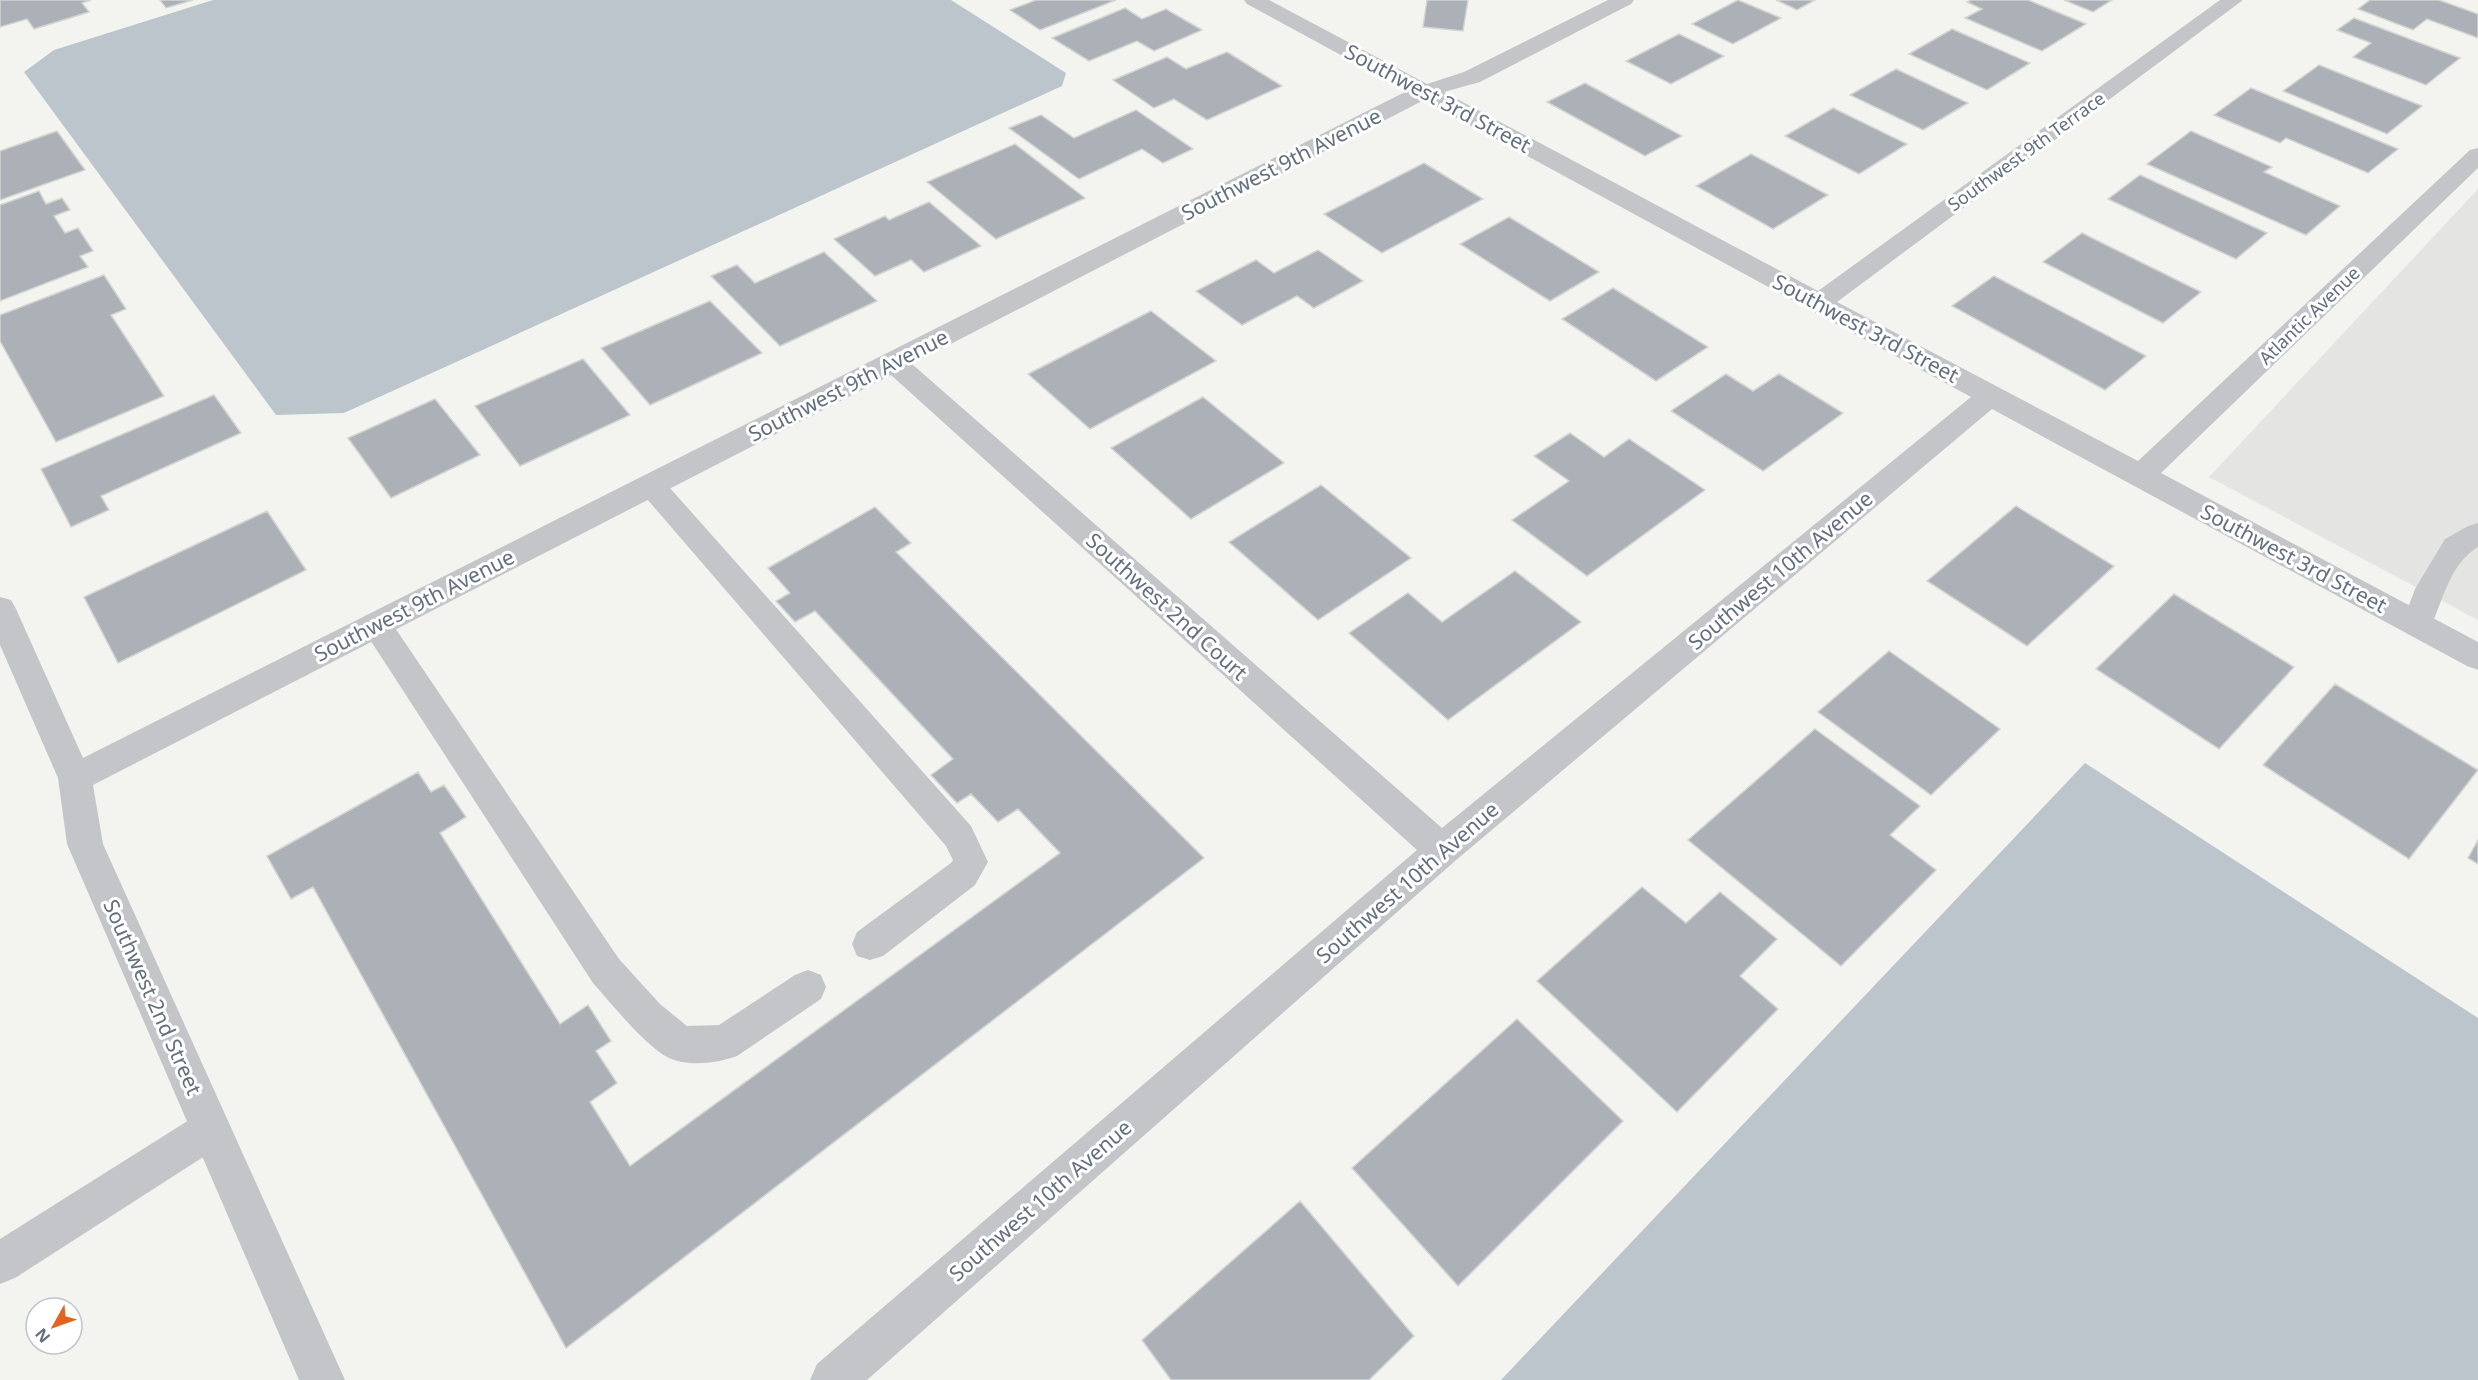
<svg xmlns="http://www.w3.org/2000/svg" width="2478" height="1380" font-family="'Noto Sans',sans-serif">
	<style>
		.built { fill: #e4e4e3 }
		.water { fill: #bcc5cb }
		.building { fill: #abb1b7; stroke: #d4d5d2; stroke-width: 1.5 }
		.lines { fill: none; stroke-linecap: round; stroke-linejoin: round }
		.lane { fill: #c3c5c9; fill-rule: evenodd }
		.street { fill: #c3c5c9; fill-rule: evenodd }
		.labels { text-anchor: middle; dominant-baseline: central; stroke-width: 6; stroke-linejoin: round; paint-order: stroke }
		.far-street-label { font-size: 18px; fill: #626f80; stroke: #fff }
		.street-label { font-size: 21px; fill: #626f80; stroke: #fff }
	</style>
	<rect width="100%" height="100%" fill="#f3f4ef"/>
	<path class="built" d="M2478,189V620L2209,477Z"/>
	<path class="water" d="M213,0H951L1066,73L1062,86L344,413L276,415L24,72L54,50Z
		M2085,763L2478,1018V1380H1501Z"/>
	<path class="building" d="M0,0H91L82,3L89,12L34,29L27,19L0,27Z
		M160,0H193L166,8Z
		M1036,0H1116L1040,30L1010,10Z
		M1427,0H1468L1463,31L1423,27Z
		M1738,0L1781,18L1733,44L1692,24Z
		M1776,0H1815L1797,10Z
		M1971,0H2028L2086,24L2042,51L1965,18L1982,9L1967,2Z
		M2064,0H2112L2093,12Z
		M2370,0H2439L2478,14V38L2427,19L2413,30L2358,9Z
		M1125,8L1142,19L1166,9L1202,30L1154,51L1137,41L1089,61L1052,38Z
		M2354,18L2460,58L2426,85L2353,57L2371,43L2337,30Z
		M1952,29L2030,63L1987,90L1909,54Z
		M1679,34L1724,56L1671,84L1626,61Z
		M1227,52L1282,86L1207,120L1174,99L1154,108L1113,80L1167,57L1186,69Z
		M2319,65L2422,106L2387,134L2283,91Z
		M1896,69L1968,103L1923,130L1850,95Z
		M1585,83L1682,136L1645,156L1547,102Z
		M2251,88L2398,149L2368,173L2286,138L2280,143L2214,115Z
		M1833,108L1907,144L1859,174L1785,136Z
		M1136,110L1193,149L1163,163L1142,149L1079,179L1009,128L1041,115L1074,138Z
		M57,131L85,170L0,200V151Z
		M2191,131L2272,167L2264,172L2340,206L2306,235L2147,164Z
		M1015,144L1085,198L996,239L927,182Z
		M1751,154L1828,195L1773,229L1696,186Z
		M1424,163L1483,199L1382,253L1324,214Z
		M2140,175L2267,233L2236,259L2108,199Z
		M39,191L46,204L62,198L70,210L54,216L65,233L78,228L93,251L80,256L88,267L0,301V205Z
		M929,202L981,246L924,272L911,260L875,276L834,239L885,216L889,220Z
		M1509,217L1599,272L1550,301L1460,244Z
		M2082,233L2201,292L2163,323L2043,262Z
		M1318,250L1363,281L1314,308L1297,296L1242,325L1196,291L1256,260L1274,273Z
		M824,252L877,301L780,346L711,276L737,265L755,283Z
		M104,275L126,309L111,315L164,396L56,442L0,341V315Z
		M1994,276L2146,356L2105,390L1952,306Z
		M1613,288L1708,347L1656,381L1562,319Z
		M710,301L762,353L650,405L601,348Z
		M1151,311L1216,361L1090,429L1028,374Z
		M583,359L630,415L520,466L475,406Z
		M1726,374L1753,391L1779,374L1843,413L1763,471L1671,411Z
		M214,395L241,433L101,496L109,510L71,527L41,469Z
		M1203,397L1284,463L1191,519L1111,448Z
		M435,399L480,455L391,498L348,438Z
		M1570,433L1604,457L1629,439L1705,490L1587,576L1512,520L1569,481L1534,456Z
		M1321,485L1411,558L1318,620L1229,542Z
		M2016,506L2114,566L2027,646L1927,581Z
		M875,507L911,543L896,552L1204,858L566,1348L313,887L291,899L267,856L418,772L431,792L444,785L466,817L440,833L560,1024L588,1005L611,1041L596,1051L617,1083L590,1102L630,1166L1060,853L1018,809L998,822L971,794L957,803L931,775L953,759L815,611L795,622L776,601L790,593L768,568Z
		M267,511L306,570L118,663L84,597Z
		M1515,571L1581,622L1448,720L1349,633L1408,593L1442,622Z
		M2174,594L2294,667L2219,749L2096,669Z
		M1889,651L2000,729L1931,795L1818,712Z
		M2335,684L2478,770L2409,859L2263,765Z
		M1815,729L1920,806L1890,835L1936,870L1841,966L1688,840Z
		M2478,840V864L2468,858Z
		M1642,887L1686,923L1720,892L1777,939L1740,976L1778,1009L1677,1112L1537,981Z
		M1517,1019L1623,1121L1458,1286L1352,1168Z
		M1300,1201L1414,1336L1369,1380H1171L1142,1340Z"/>
	<g class="lines">
		<path class="lane" d="M651,475L661,478L971,826L988,862L975,885L883,956L870,960L857,956L852,944L857,932L951,863L953,860L946,846L641,492L637,485L641,478Z
			M2478,523V547C2448,565 2443,603 2428,632L2417,636L2406,632L2402,624L2415,589L2445,539L2468,526Z
			M376,612L387,616L619,959L660,1004L687,1026L719,1025L795,975L808,970L821,975L826,987L821,999L737,1056C719,1063 688,1067 669,1058C645,1046 611,1003 593,983L365,632L361,624L365,616Z
			M211,1110L225,1115L231,1129L225,1143L15,1278L0,1284V1239L197,1115Z"/>
		<path class="street" d="M1244,0H1269L1427,84L1464,72L1608,0H1634L1631,4L1480,82L1444,92L1818,291L2220,0H2243L1837,302L2138,461L2470,150L2478,148V168L2161,473L2478,642V670L2467,666L1992,409L1455,861L867,1380H810L817,1364L1417,850L891,375L93,785L103,844L345,1380H299L67,844L58,778L0,645V597L11,600L16,609L83,758L1407,91L1247,4ZM1424,100L1971,397L1442,828L912,364Z"/>
	</g>
	<g class="labels">
		<g class="far-street-label">
			<text transform="translate(2026 151) rotate(-36)">Southwest 9th Terrace</text>
			<text transform="translate(2309 315) rotate(-44)">Atlantic Avenue</text>
		</g>
		<g class="street-label">
			<text transform="translate(1438 98) rotate(28)">Southwest 3rd Street</text>
			<text transform="translate(1281 164) rotate(-27)">Southwest 9th Avenue</text>
			<text transform="translate(1866 328) rotate(28)">Southwest 3rd Street</text>
			<text transform="translate(848 385) rotate(-27)">Southwest 9th Avenue</text>
			<text transform="translate(2294 558) rotate(28)">Southwest 3rd Street</text>
			<text transform="translate(1780 570) rotate(-40)">Southwest 10th Avenue</text>
			<text transform="translate(414 605) rotate(-27)">Southwest 9th Avenue</text>
			<text transform="translate(1167 606) rotate(42)">Southwest 2nd Court</text>
			<text transform="translate(1407 882) rotate(-41)">Southwest 10th Avenue</text>
			<text transform="translate(153 997) rotate(66)">Southwest 2nd Street</text>
			<text transform="translate(1040 1200) rotate(-41)">Southwest 10th Avenue</text>
		</g>
	</g>
	<g transform="translate(54 1326) rotate(230)"><circle r="28" fill="#ffffff" stroke="#c0c5cc" stroke-width="1.5"/>
	<path d="M0-4.5L10 22L0 15L-10 22Z" fill="#e26420"/>
	<text y="-9" font-size="16" font-weight="bold" text-anchor="middle" fill="#626f80">N</text>
	</g>
</svg>
